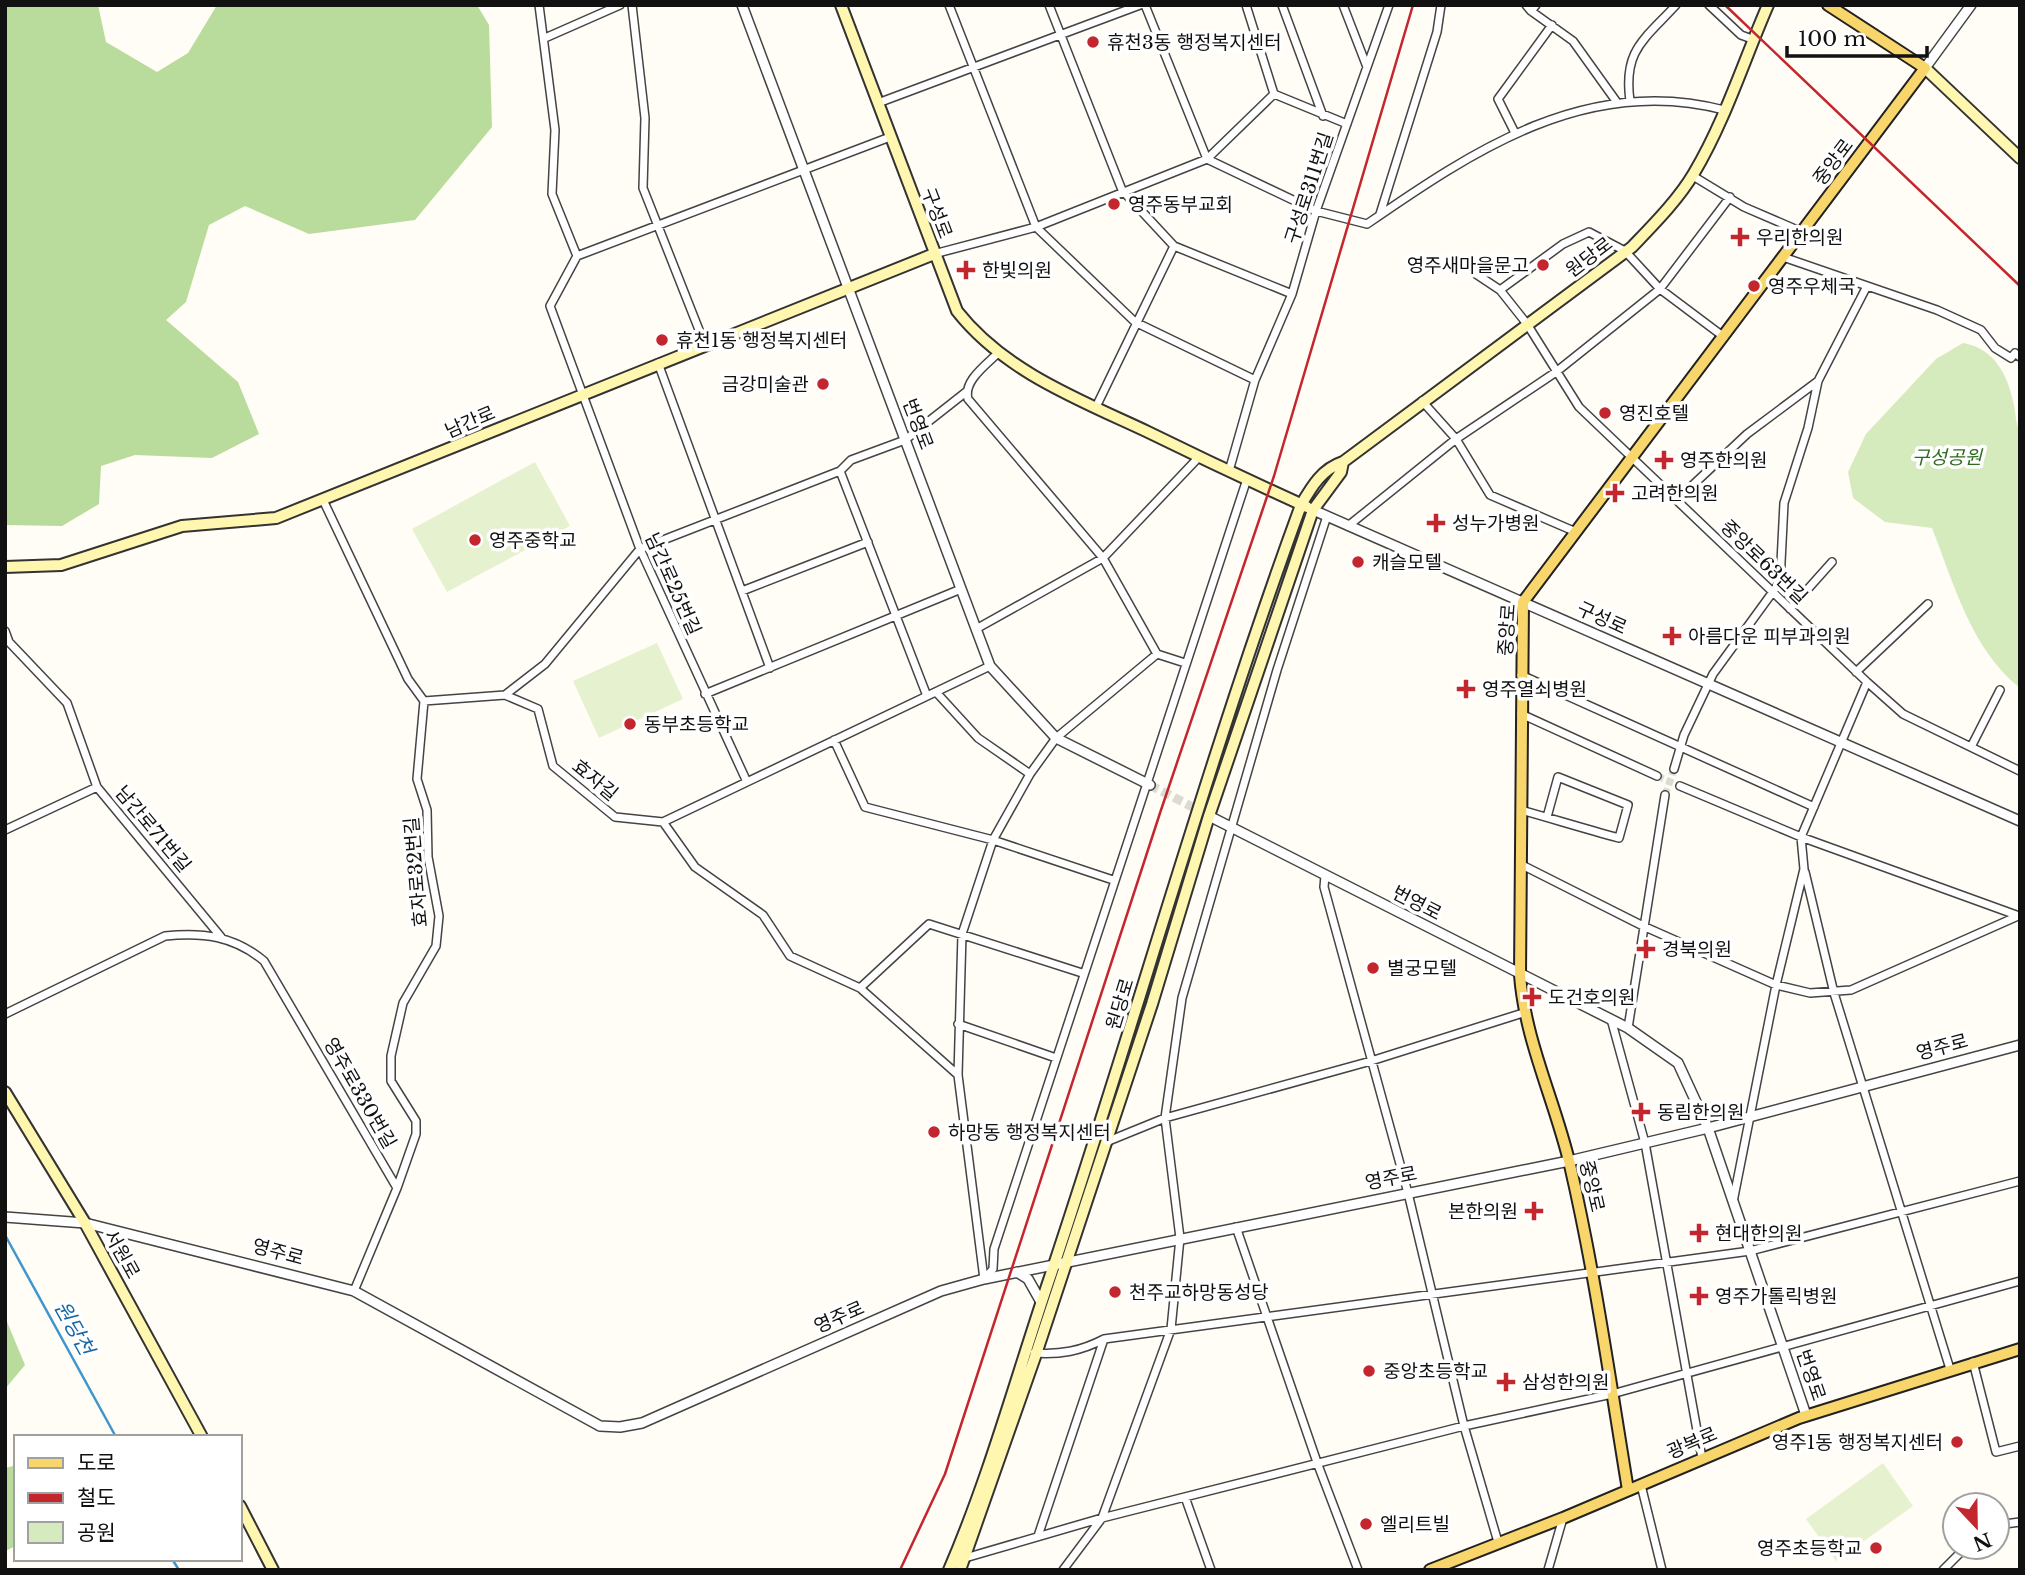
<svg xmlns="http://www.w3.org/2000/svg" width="2025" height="1575" font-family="'Libre Baskerville','Noto Sans KR',serif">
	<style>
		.green { fill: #d5ebbd }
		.forest { fill: #b9dc9c }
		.pitch { fill: #e6f2cf }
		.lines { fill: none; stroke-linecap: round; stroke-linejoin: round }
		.stream { stroke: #3f96cf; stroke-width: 2.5 }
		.minor-tunnel { stroke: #dbdad3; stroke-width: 7; stroke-dasharray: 7 3.5; stroke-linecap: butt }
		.tertiary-tunnel { stroke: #dbdad3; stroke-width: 9; stroke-dasharray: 9 4.5; stroke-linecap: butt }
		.minor-casing { stroke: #444; stroke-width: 10 }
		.tertiary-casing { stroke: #444; stroke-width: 12 }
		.secondary-casing { stroke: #333; stroke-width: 14 }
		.primary-casing { stroke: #222; stroke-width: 14 }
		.minor { stroke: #fff; stroke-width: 7 }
		.tertiary { stroke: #fff; stroke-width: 9 }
		.secondary { stroke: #fff6b0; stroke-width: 10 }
		.primary { stroke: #f9d66b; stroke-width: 10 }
		.rail { stroke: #c4262e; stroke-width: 2.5 }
		.poi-dot { fill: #c4262e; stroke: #fff; stroke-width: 2.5 }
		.labels { text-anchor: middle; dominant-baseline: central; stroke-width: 7; stroke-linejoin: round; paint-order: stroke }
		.poi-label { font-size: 19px; fill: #111; stroke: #fff; text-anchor: start }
		.street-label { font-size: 19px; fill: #111; stroke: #fff }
		.park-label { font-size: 19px; font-style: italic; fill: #2f6b1f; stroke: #fff }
		.water-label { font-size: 21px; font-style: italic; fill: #1768a6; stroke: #fff }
	</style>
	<rect width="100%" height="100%" fill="#fffdf5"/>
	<path class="green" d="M1963,343C1993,348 2007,373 2013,401C2016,412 2015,422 2020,433V688C1971,649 1954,584 1932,528L1885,522L1853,498L1848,472L1866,434L1936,359Z"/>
	<path class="forest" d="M5,5H98L106,42L157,72L188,53L217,5H477L489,25L492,127L415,220L309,234L245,206L209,225L186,302L166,320L238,382L259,434L212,458L135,455L101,466L99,504L62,526L5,525Z
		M5,1317L25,1365L5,1389Z
		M13,1466L16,1470V1546L5,1551V1468Z"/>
	<path class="pitch" d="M535,462L570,526L447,592L412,529Z
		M657,643L683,699L599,738L573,681Z
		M1883,1463L1913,1506L1836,1561L1806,1519Z"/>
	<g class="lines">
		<path class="stream" d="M5,1235L116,1437
			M172,1559L179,1570"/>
		<path class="minor-tunnel" d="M1657,776L1680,786
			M1665,795L1674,769"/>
		<path class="tertiary-tunnel" d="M1150,785L1204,813"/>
		<defs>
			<path id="minor" d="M539,5L555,130L552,194L577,256L550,306L640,549L747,782
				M632,5L645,118L643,188L705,345
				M949,5L1036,227L1135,322L1255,380
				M1049,5L1122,190L1174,246L1292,294
				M1145,5L1207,159L1316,211L1367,224C1474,150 1588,74 1724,110
				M1246,5L1274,94
				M1282,5L1323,116
				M1343,5L1367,67
				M1526,5L1531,11L1536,5
				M1709,5L1741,35L1752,39
				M1531,11L1573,41L1616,101
				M545,38L620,5
				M1274,94L1347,124
				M1630,101C1623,50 1644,40 1676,5
				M878,103L1140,5
				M1515,133L1498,99L1552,25
				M1693,176L1744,207L1802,232
				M1380,214L1437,32L1441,5
				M934,254L1036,227L1207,159L1274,94
				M577,256L890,137
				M1783,257L1937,310L1981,330L1995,348L2011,358L2015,353L2020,357
				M1476,274L1500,290L1527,324L1579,407L1867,682L1903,714L2020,771
				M1500,290L1563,244L1589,232L1625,251L1660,289L1724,337
				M998,353C986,365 963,381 968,399L1103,558L1157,654L1185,663
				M658,363L770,668
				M1422,401L1456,439L1490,495L1576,532
				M1096,407L1174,246
				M840,471L927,696
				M1229,471L1255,380L1292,294L1316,211L1389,5
				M1678,499L1747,434L1818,381
				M324,502L408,679L424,701L505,695L538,709L553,766L615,817L663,822L695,867L763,915L790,956L860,988L958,1075
				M1348,526L1456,439L1556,372L1660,289L1730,197
				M742,591L868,542
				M1790,609L1832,562
				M976,629L1103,558L1199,457
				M5,631L9,642L67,703L97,787L221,937
				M1856,672L1928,604
				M1521,675L1814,807
				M936,692L978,738L1030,774
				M705,694L961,589
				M505,695L545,664L640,549L840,471L851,460L905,440L966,392
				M1521,714L1657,776
				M834,740L865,807L993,840L1113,880
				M1971,747L2000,690
				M1674,769L1684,735L1713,674L1780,582L1784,503L1808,428L1818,381L1867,286
				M1680,786L1801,837L2019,916
				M1521,810C1553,819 1586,829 1619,838L1628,805L1558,777L1547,817
				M663,822L990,666
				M5,830L97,787
				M1520,864L1643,926L1776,985L1810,993L1851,990L2018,916
				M1805,872L1834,993L1950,1369
				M1325,876L1324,887L1408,1193L1464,1426L1498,1542
				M860,988L929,924L1082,973
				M5,1014L165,936C203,932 234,936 264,961L397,1188L354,1291
				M1611,1019L1645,1143L1702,1458
				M958,1024L1056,1058
				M1628,1028L1665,795
				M1106,1142L1165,1118L1371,1061L1523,1013
				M397,1188L416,1134V1121L391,1081V1056L403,1003L436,946L439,916L428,857L427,810L417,779L424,701
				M1733,1202L1776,985L1804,869L1801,837L1867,682
				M1236,1227L1318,1465L1358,1570
				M984,1279L993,1269L994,1249L1247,479
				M984,1279L958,1075L962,934L993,840L1030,774L1056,738L1157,654
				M1034,1353C1060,1355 1081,1351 1104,1339L1750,1251L2020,1181
				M1973,1362L1996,1452L2020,1446
				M1641,1485L1662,1570
				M1185,1497L1211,1570
				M1997,1525L2020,1522
				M1038,1536L1104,1339
				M965,1558L1102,1518L1464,1426L1612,1394L2020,1281
				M1063,1570L1102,1518L1171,1329L1180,1238L1165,1118L1182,998L1277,670L1327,516
				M1548,1570L1563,1518
				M1943,1570L1966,1547"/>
			<path id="tertiary" d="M742,5L990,666L1056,738L1150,785
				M1925,68L1971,5
				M1313,510L2020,821
				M1209,816L1628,1028L1678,1063L1708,1128L1806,1415
				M5,1217L85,1223L354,1291L600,1426L620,1427L642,1423L941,1291L984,1279L1569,1161L1708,1128L2020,1045
				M1017,1272L1028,1279L1041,1302"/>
			<path id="secondary" d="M841,5L957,311C1005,372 1080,400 1148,432C1201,458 1254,483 1307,507
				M1925,68L2020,158
				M5,567L61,565L182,526L276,518L934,254
				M5,1092L85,1223L202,1437
				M240,1506L273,1570
				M949,1570C990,1475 1017,1374 1050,1277C1136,1020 1208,759 1301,505C1312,486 1322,469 1343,462L1632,247C1654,224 1678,200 1694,173C1725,121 1744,60 1768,5
				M960,1570L1036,1354L1152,1004L1209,816L1313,510L1341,472L1343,462"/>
			<path id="primary" d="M1628,1490C1610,1381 1595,1273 1570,1165C1555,1101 1525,1041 1520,975L1523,602L1925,68L1828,5
				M1430,1570L1563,1518L1799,1418L2020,1349"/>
		</defs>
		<use href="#minor" class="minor-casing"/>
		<use href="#tertiary" class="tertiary-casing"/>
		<use href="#secondary" class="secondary-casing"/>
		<use href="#primary" class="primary-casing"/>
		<use href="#minor" class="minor"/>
		<use href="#tertiary" class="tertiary"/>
		<use href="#secondary" class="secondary"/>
		<use href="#primary" class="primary"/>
		<path class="rail" d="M1725,5L2020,286
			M900,1570L945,1474L1160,813L1274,476L1413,5"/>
	</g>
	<g class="poi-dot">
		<circle cx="1093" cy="42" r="7"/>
		<circle cx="1114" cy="204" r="7"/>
		<path d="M1736.5 226.5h7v7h7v7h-7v7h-7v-7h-7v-7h7z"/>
		<circle cx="1543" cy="265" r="7"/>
		<path d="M962.5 259.5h7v7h7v7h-7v7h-7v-7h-7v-7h7z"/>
		<circle cx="1754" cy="286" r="7"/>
		<circle cx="662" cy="340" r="7"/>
		<circle cx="823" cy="384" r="7"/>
		<circle cx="1605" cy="413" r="7"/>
		<path d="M1660.5 449.5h7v7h7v7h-7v7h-7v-7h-7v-7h7z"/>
		<path d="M1611.5 482.5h7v7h7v7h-7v7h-7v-7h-7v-7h7z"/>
		<path d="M1432.5 512.5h7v7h7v7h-7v7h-7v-7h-7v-7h7z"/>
		<circle cx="475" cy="540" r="7"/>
		<circle cx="1358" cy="562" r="7"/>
		<path d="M1668.5 625.5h7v7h7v7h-7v7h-7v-7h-7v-7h7z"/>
		<path d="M1462.5 678.5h7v7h7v7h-7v7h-7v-7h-7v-7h7z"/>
		<circle cx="630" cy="724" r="7"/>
		<path d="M1642.5 938.5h7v7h7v7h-7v7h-7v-7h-7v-7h7z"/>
		<circle cx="1373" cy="968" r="7"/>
		<path d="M1528.5 986.5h7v7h7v7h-7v7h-7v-7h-7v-7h7z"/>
		<path d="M1637.5 1101.5h7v7h7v7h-7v7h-7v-7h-7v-7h7z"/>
		<circle cx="934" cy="1132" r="7"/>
		<path d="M1530.5 1200.5h7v7h7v7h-7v7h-7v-7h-7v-7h7z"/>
		<path d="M1695.5 1222.5h7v7h7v7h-7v7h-7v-7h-7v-7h7z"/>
		<circle cx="1115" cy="1292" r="7"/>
		<path d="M1695.5 1285.5h7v7h7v7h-7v7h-7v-7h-7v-7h7z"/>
		<circle cx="1369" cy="1371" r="7"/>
		<path d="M1502.5 1371.5h7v7h7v7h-7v7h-7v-7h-7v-7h7z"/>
		<circle cx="1957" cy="1442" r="7"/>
		<circle cx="1366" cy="1524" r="7"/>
		<circle cx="1876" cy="1548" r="7"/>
	</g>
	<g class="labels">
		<g class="poi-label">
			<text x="1107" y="42">휴천3동 행정복지센터</text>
			<text x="1128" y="204">영주동부교회</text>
			<text x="1756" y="237">우리한의원</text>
			<text x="1529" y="265" text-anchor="end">영주새마을문고</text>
			<text x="982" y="270">한빛의원</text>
			<text x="1768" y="286">영주우체국</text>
			<text x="676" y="340">휴천1동 행정복지센터</text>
			<text x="809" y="384" text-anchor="end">금강미술관</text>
			<text x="1619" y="413">영진호텔</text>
			<text x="1680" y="460">영주한의원</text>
			<text x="1631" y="493">고려한의원</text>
			<text x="1452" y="523">성누가병원</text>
			<text x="489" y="540">영주중학교</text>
			<text x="1372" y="562">캐슬모텔</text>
			<text x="1688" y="636">아름다운 피부과의원</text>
			<text x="1482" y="689">영주열쇠병원</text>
			<text x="644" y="724">동부초등학교</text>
			<text x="1662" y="949">경북의원</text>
			<text x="1387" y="968">별궁모텔</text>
			<text x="1548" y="997">도건호의원</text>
			<text x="1657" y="1112">동림한의원</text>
			<text x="948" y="1132">하망동 행정복지센터</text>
			<text x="1518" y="1211" text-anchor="end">본한의원</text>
			<text x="1715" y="1233">현대한의원</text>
			<text x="1129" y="1292">천주교하망동성당</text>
			<text x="1715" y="1296">영주가톨릭병원</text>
			<text x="1383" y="1371">중앙초등학교</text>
			<text x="1522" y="1382">삼성한의원</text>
			<text x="1943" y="1442" text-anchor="end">영주1동 행정복지센터</text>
			<text x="1380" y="1524">엘리트빌</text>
			<text x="1862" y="1548" text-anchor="end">영주초등학교</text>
		</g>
		<g class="street-label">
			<text transform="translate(1833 162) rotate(-53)">중앙로</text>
			<text transform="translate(1309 188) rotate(-72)">구성로311번길</text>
			<text transform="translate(937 213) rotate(69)">구성로</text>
			<text transform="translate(1589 257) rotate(-37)">원당로</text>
			<text transform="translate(470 422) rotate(-23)">남간로</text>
			<text transform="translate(918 424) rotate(69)">번영로</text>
			<text transform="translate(1764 562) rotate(44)">중앙로63번길</text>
			<text transform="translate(673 584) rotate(66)">남간로25번길</text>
			<text transform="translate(1602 618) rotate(24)">구성로</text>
			<text transform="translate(1507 630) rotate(-86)">중앙로</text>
			<text transform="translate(595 780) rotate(40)">효자길</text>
			<text transform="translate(153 829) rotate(50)">남간로71번길</text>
			<text transform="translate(416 872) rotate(-95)">효자로32번길</text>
			<text transform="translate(1417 903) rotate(27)">번영로</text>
			<text transform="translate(1120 1004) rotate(-73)">원당로</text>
			<text transform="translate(1942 1047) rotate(-15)">영주로</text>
			<text transform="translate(360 1093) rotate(60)">영주로330번길</text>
			<text transform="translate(1391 1178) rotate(-11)">영주로</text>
			<text transform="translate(1592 1186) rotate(77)">중앙로</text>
			<text transform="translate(278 1252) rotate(15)">영주로</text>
			<text transform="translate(122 1254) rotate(61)">서원로</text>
			<text transform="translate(839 1317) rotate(-24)">영주로</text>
			<text transform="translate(1811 1375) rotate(71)">번영로</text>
			<text transform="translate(1692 1443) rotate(-23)">광복로</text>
		</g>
		<g class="park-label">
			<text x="1947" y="457">구성공원</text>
		</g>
		<g class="water-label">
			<text transform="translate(74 1328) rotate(61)">원당천</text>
		</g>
	</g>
	<rect width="2025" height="1575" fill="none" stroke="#111111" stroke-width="14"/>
	<rect x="14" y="1435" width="228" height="126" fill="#ffffff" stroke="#a0a0a0" stroke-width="2"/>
	<rect x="28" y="1458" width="35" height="10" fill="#f9d66b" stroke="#a0a0a0" stroke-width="2"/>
	<text x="77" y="1470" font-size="21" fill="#111111">도로</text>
	<rect x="28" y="1493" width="35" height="10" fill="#c4262e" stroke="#a0a0a0" stroke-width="2"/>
	<text x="77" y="1505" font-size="21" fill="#111111">철도</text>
	<rect x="28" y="1522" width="35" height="21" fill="#d5ebbd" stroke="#a0a0a0" stroke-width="2"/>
	<text x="77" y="1540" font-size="21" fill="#111111">공원</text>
	<g transform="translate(1976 1526) rotate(158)"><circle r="33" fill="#ffffff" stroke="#a0a0a0" stroke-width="2"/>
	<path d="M0-5L12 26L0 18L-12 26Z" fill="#c4262e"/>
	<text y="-10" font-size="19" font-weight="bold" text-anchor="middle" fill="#111111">N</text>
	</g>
	<path d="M1787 46v10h140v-10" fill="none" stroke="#111111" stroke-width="3.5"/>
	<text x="1798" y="46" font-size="21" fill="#111111" stroke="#ffffff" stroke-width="5" paint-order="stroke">100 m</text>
</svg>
